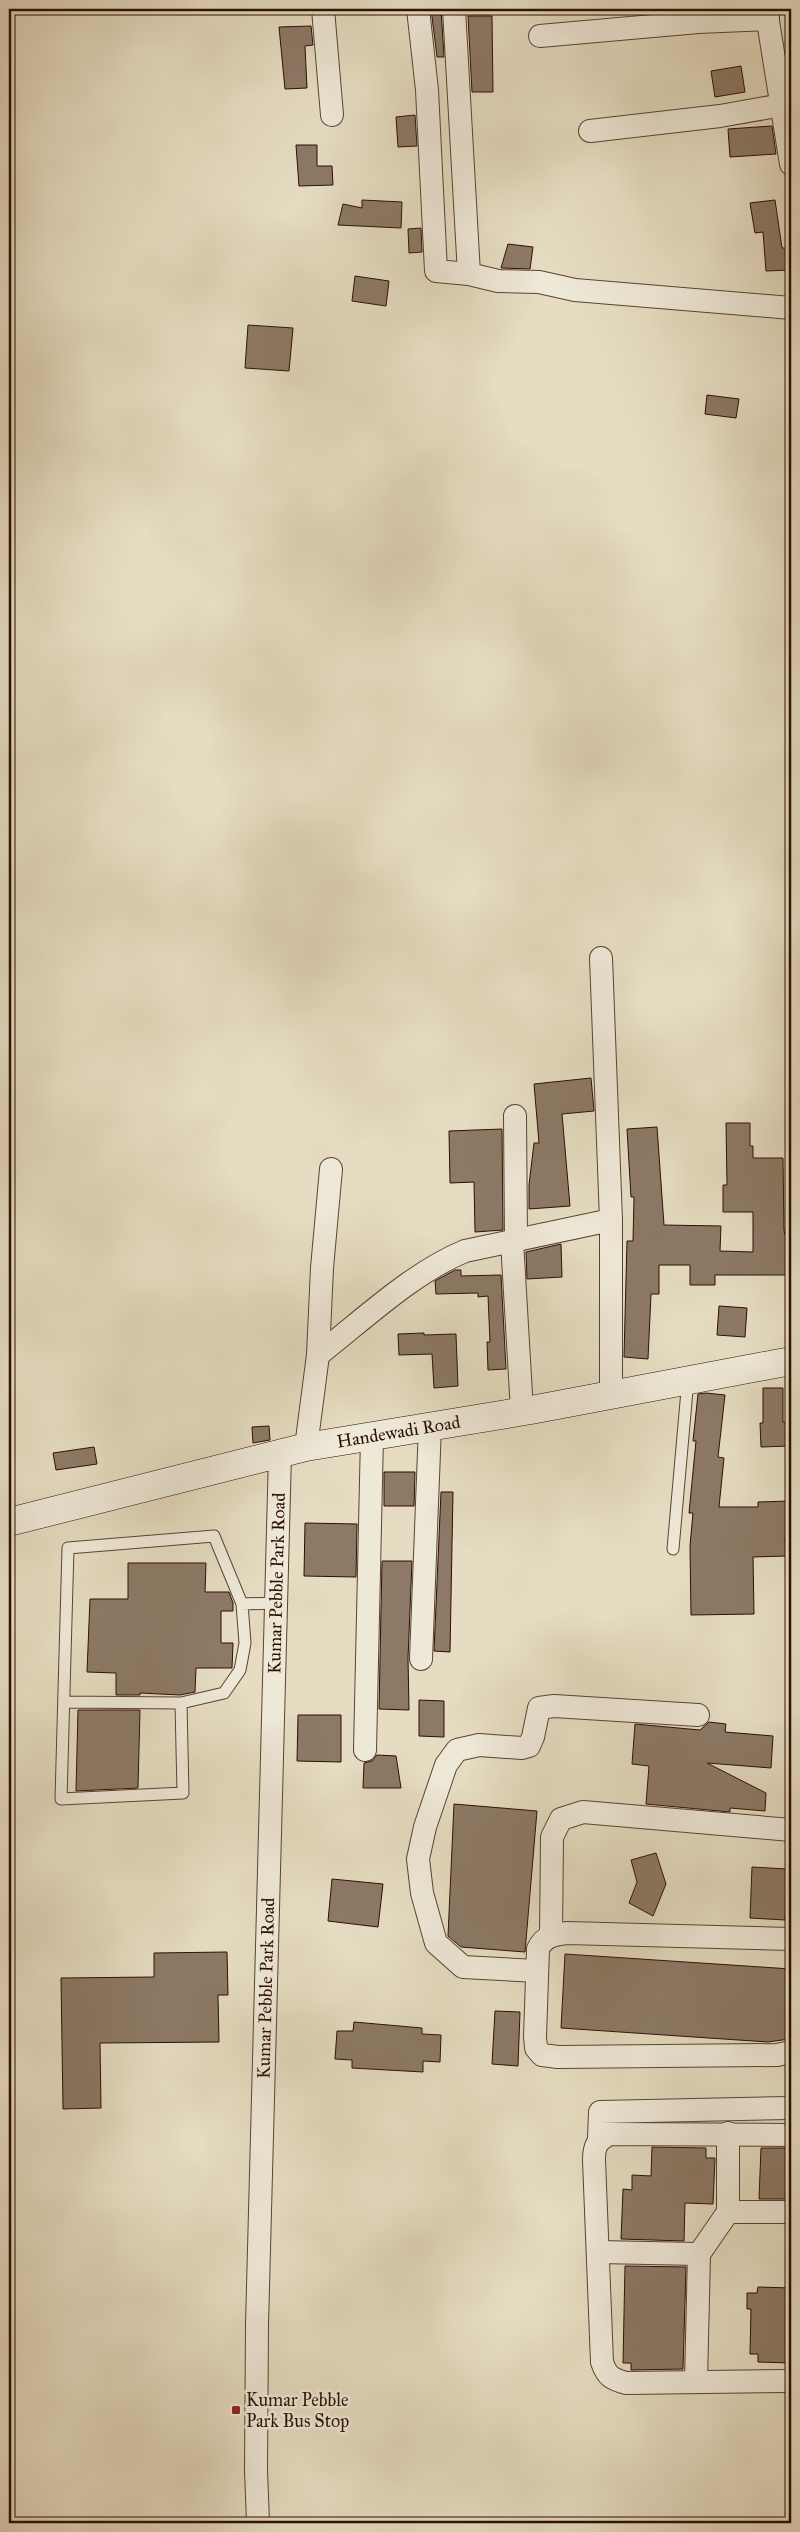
<svg xmlns="http://www.w3.org/2000/svg" width="800" height="2532" font-family="'IM FELL Great Primer',serif">
	<style>
		.building { fill: #8c7966; stroke: #2c0e04 }
		.lines { fill: none; stroke-linecap: round; stroke-linejoin: round }
		.service-casing { stroke: #5a4233; stroke-width: 13 }
		.minor-casing { stroke: #5a4233; stroke-width: 24 }
		.secondary-casing { stroke: #2c0e04; stroke-width: 29 }
		.service { stroke: #eee8d7; stroke-width: 11 }
		.minor { stroke: #eee8d7; stroke-width: 22 }
		.secondary { stroke: #eee8d7; stroke-width: 28 }
		.poi-dot { fill: #8f2418; stroke: #eee8d7; stroke-width: 2 }
		.labels { text-anchor: middle; dominant-baseline: central; stroke-width: 5; stroke-linejoin: round; paint-order: stroke }
		.street-label { font-size: 18px; fill: #2c0e04; stroke: #eee8d7 }
		.poi-label { font-size: 18px; fill: #2c0e04; stroke: #eee8d7; text-anchor: start }
	</style>
	<rect width="100%" height="100%" fill="#e5dcc1"/>
	<filter id="stains"><feTurbulence type="fractalNoise" baseFrequency=".004" numOctaves="4"/><feColorMatrix values="0 0 0 0 .2 0 0 0 0 .09 0 0 0 0 .02 0 0 0 .5 -.17"/></filter>
	<radialGradient id="worn" r=".72"><stop offset=".6" stop-color="#630" stop-opacity="0"/><stop offset="1" stop-color="#630" stop-opacity=".3"/></radialGradient>
	<path class="building" d="M431,9H441L444,57H437Z
		M468,16H492L493,92H472Z
		M311,26L313,45L305,46L307,88L285,89L279,27Z
		M741,66L745,92L715,97L711,71Z
		M415,115L417,146L398,147L396,117Z
		M772,126L776,154L730,157L728,129Z
		M296,145H317V166H332L333,185L299,186Z
		M362,200L402,202L401,228L338,225L343,204L362,208Z
		M775,200L782,248H791V270L766,271L763,232L755,233L750,203Z
		M421,228L422,252L409,253L408,229Z
		M508,244L533,247L530,269L501,268Z
		M355,276L389,281L386,306L352,301Z
		M248,325L293,328L289,371L245,368Z
		M707,395L739,399L736,418L705,414Z
		M591,1078L594,1111L562,1114L570,1206L529,1209V1185L534,1143H539L534,1084Z
		M726,1123H750V1146H753V1158H783L784,1230L785,1235H791V1275H715V1285H690V1265H659V1294H651L648,1359L624,1357L627,1241H633L634,1197H631L627,1129L657,1127L664,1225L721,1226L720,1251L753,1252V1212H723V1185H727Z
		M502,1129L503,1230L475,1232L474,1182L450,1183L449,1131Z
		M561,1244L562,1277L527,1279L526,1252Z
		M455,1270H461V1276L501,1275L506,1369L488,1370L487,1342H490L488,1296L478,1297V1293L436,1294L435,1281Z
		M719,1306L747,1308L745,1337L717,1335Z
		M424,1333V1335L456,1334L458,1386L434,1388L432,1354L399,1355L398,1334Z
		M763,1388H783V1422H789V1446L761,1447L760,1423H763Z
		M706,1393L725,1395L718,1457L724,1458L719,1507H758V1502L791,1501V1538H785L786,1556L753,1557L754,1614L691,1615L690,1546L693,1513H689L696,1441H693L698,1394Z
		M269,1426L270,1440L253,1443L252,1427Z
		M94,1447L97,1464L56,1470L53,1453Z
		M384,1472H415L414,1506H384Z
		M441,1492H453L450,1652L434,1651Z
		M305,1523L357,1524L356,1577L304,1576Z
		M382,1561H412L408,1658L409,1710L379,1709Z
		M128,1563H206L205,1592H229L233,1603V1611H221V1643H233L232,1668H196L195,1692L180,1695L140,1693V1695H116V1673L87,1672L90,1599H128Z
		M419,1700L444,1701V1737L419,1736Z
		M78,1710H140L138,1788L76,1791Z
		M298,1715H341V1762L297,1761Z
		M709,1722L726,1724L725,1732L773,1736L771,1768L707,1763L766,1793L765,1811L730,1808V1812L646,1804L649,1766L632,1764L635,1724L700,1730Z
		M377,1755L396,1756L401,1788H363L364,1763L372,1761Z
		M454,1804L537,1811L525,1952L461,1947L448,1936Z
		M656,1853L666,1884L653,1916L629,1903L637,1882L631,1860Z
		M752,1867L787,1869L785,1920L750,1918Z
		M332,1879L383,1884L378,1927L328,1921Z
		M227,1952L228,1995H218L219,2042L100,2043L101,2108L63,2109L61,1978L154,1977V1953Z
		M565,1954L791,1969L789,2039L768,2042L561,2028Z
		M495,2011L520,2012L518,2066L492,2064Z
		M354,2022L422,2028V2034L441,2035L440,2062L423,2061V2072L352,2068V2060L335,2059L337,2031H353Z
		M652,2147L706,2148V2158H715L713,2204L685,2203L684,2241L621,2239L623,2189L632,2190V2175L651,2176Z
		M761,2148H791V2199H759Z
		M625,2266L686,2267L683,2369L631,2370V2363H623Z
		M758,2287L791,2288V2363L758,2362V2354H750L751,2309H747V2293H757Z"/>
	<g class="lines">
		<defs>
			<path id="service" d="M673,1549L688,1379
				M242,1604L245,1643L240,1670L224,1693L181,1703L183,1793L61,1799L68,1548L214,1536L242,1604L277,1603
				M64,1702L181,1703"/>
			<g id="minor">
				<path d="M323,9L332,115"/>
				<path d="M418,9L427,90L436,271L469,274L498,281L539,282L575,290L791,308"/>
				<path d="M454,9L469,274"/>
				<path d="M766,9L791,164"/>
				<path d="M540,36L698,22L768,19"/>
				<path d="M590,131L720,116L782,105"/>
				<path d="M601,958L611,1220"/>
				<path d="M515,1116L516,1240"/>
				<path d="M512,1241L522,1411"/>
				<path d="M318,1355C363,1320 412,1273 465,1251L611,1220V1394"/>
				<path d="M306,1447L318,1355L322,1268L331,1169"/>
				<path d="M421,1659L430,1426"/>
				<path d="M365,1750L372,1436"/>
				<path d="M551,1936L552,1837L561,1819L583,1812L791,1830"/>
				<path d="M791,1939L567,1933C553,1935 544,1936 538,1949L535,2037L536,2048L542,2055L558,2057L777,2055L791,2052"/>
				<path d="M537,1971L463,1967L436,1943L422,1893L418,1859L425,1827L446,1765L457,1750L479,1745L522,1748L529,1746L533,1737L539,1708L554,1706L698,1715"/>
				<path d="M791,2135L610,2134C597,2140 594,2146 594,2160L602,2362C607,2377 612,2379 626,2383L791,2381"/>
				<path d="M599,2139L600,2112L791,2108"/>
				<path d="M728,2212H791"/>
				<path d="M598,2252L699,2254"/>
				<path d="M696,2382L699,2254L728,2212V2133"/>
				<path id="s1" d="M258,2523L256,2470L257,2325L280,1454"/>
			</g>
			<g id="secondary">
				<path id="s2" d="M9,1522L306,1447L531,1410L791,1361"/>
			</g>
		</defs>
		<use href="#service" class="service-casing"/>
		<use href="#minor" class="minor-casing"/>
		<use href="#secondary" class="secondary-casing"/>
		<use href="#service" class="service"/>
		<use href="#minor" class="minor"/>
		<use href="#secondary" class="secondary"/>
	</g>
	<rect class="poi-dot" x="231" y="2405" width="10" height="10" rx="2.5"/>
	<g class="labels">
		<g class="street-label">
			<text stroke="none"><textPath href="#s2" startOffset="400">Handewadi Road</textPath></text>
			<text stroke="none"><textPath href="#s1" startOffset="940">Kumar Pebble Park Road</textPath></text>
			<text stroke="none"><textPath href="#s1" startOffset="535">Kumar Pebble Park Road</textPath></text>
		</g>
		<g class="poi-label">
			<text x="246" y="2400">Kumar Pebble<tspan x="246" dy="21">Park Bus Stop</tspan></text>
		</g>
	</g>
	<rect width="800" height="2532" fill="none" stroke="#e5dcc1" stroke-width="30"/>
	<rect x="10" y="10" width="780" height="2512" fill="none" stroke="#2c0e04" stroke-width="2.5"/>
	<rect x="15" y="15" width="770" height="2502" fill="none" stroke="#2c0e04"/>
	<rect width="100%" height="100%" filter="url(#stains)"/>
	<rect width="100%" height="100%" fill="url(#worn)"/>
</svg>
